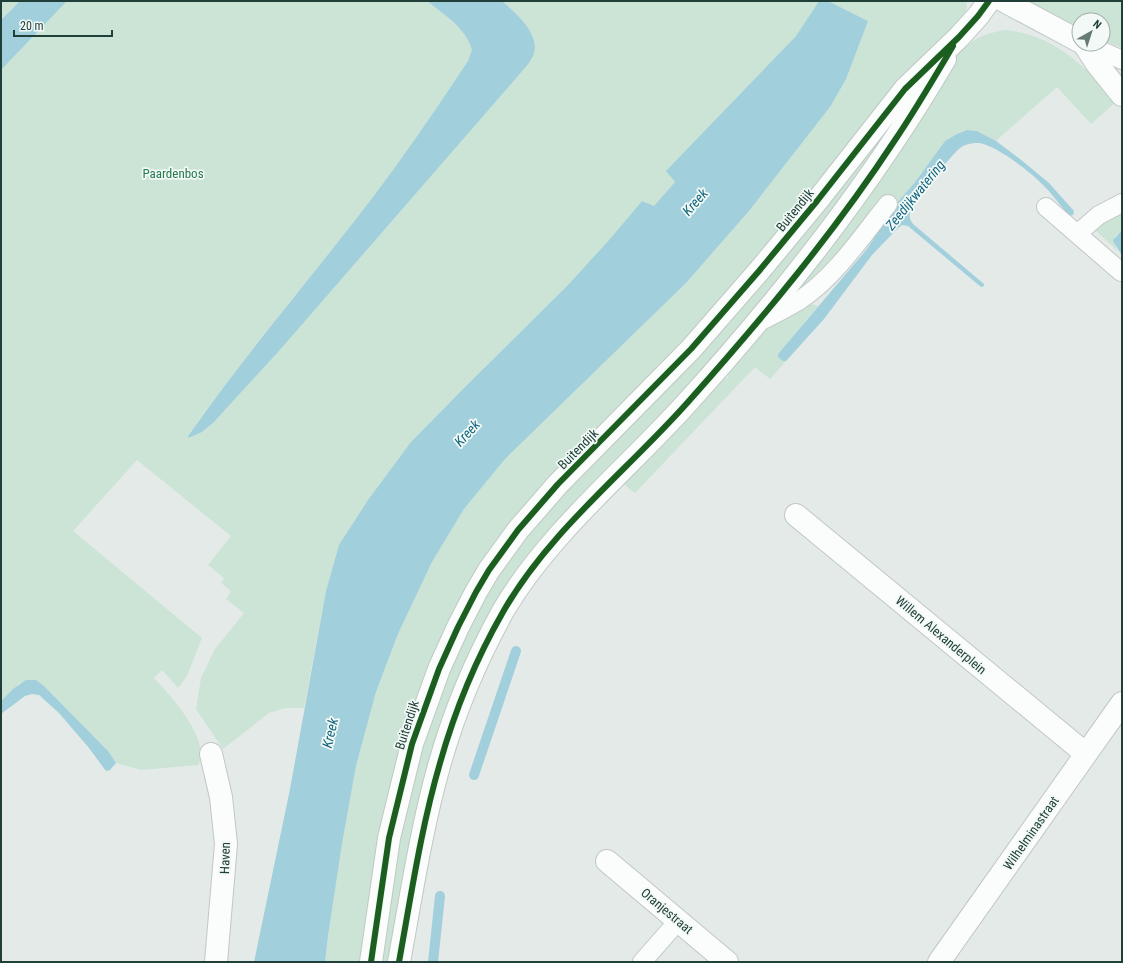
<svg xmlns="http://www.w3.org/2000/svg" width="1123" height="963" font-family="'Roboto Condensed',sans-serif">
	<style>
		.green { fill: #cce4d5 }
		.water { fill: #a2cfdc }
		.lines { fill: none; stroke-linecap: round; stroke-linejoin: round }
		.stream { stroke: #a2cfdc; stroke-width: 10 }
		.service-casing { stroke: #c1c7c5; stroke-width: 20 }
		.minor-casing { stroke: #c1c7c5; stroke-width: 24 }
		.service { stroke: #fbfcfc; stroke-width: 18 }
		.minor { stroke: #fbfcfc; stroke-width: 22 }
		.cycleway-casing { stroke: #f2f9f6; stroke-width: 8 }
		.cycleway { stroke: #1b5e20; stroke-width: 6 }
		.labels { text-anchor: middle; dominant-baseline: central; stroke-width: 3.5; stroke-linejoin: round; paint-order: stroke }
		.park-label { font-size: 13px; fill: #267a4d; stroke: #f2f9f6 }
		.street-label { font-size: 13px; fill: #203f39; stroke: #f2f9f6 }
		.water-label { font-size: 14px; font-style: italic; fill: #156781; stroke: #f2f9f6 }
	</style>
	<rect width="100%" height="100%" fill="#e4eae8"/>
	<path class="green" d="M1,1H20L1,20Z
		M67,1H427C439,11 471,34 472,49C472,53 470,58 468,61C429,120 389,178 345,233C292,300 238,365 189,434L188,436L190,438L202,432L214,422L279,351L518,76C523,70 529,64 532,58C544,37 516,13 502,1H819L796,36L667,171L675,182L654,207L642,201L609,240L568,285L463,389L411,442L339,546L326,591L304,708H285L269,713L223,749L196,709L201,678L215,649L244,613L226,599L231,591L221,583L224,578L208,565L231,536L137,460L73,531L202,638L187,676L178,688L162,670L154,678C170,695 212,740 198,765L141,770L116,763L109,752L44,686L36,680L20,683L1,701V70Z
		M828,1H966L967,6L966,14L456,618L363,962H325L328,936L342,844L356,766L376,692L398,634L432,562L464,509L505,459L686,283L749,211L830,107L868,21Z
		M1026,1H1122V48L1103,40V20H1079V28Z
		M1005,30C1053,34 1087,67 1116,102L1091,124L1057,87L996,141L977,131L967,130L957,134L945,141L916,181L896,204L864,252L853,238L806,286L781,301L957,55C972,39 983,34 1005,30Z
		M926,74L812,243L497,609L392,962H377L394,841L440,684L507,554Z
		M1122,211V230L1115,236L1114,243L1118,251L1096,231L1110,217Z
		M811,304L818,306L778,354L783,361H786L770,379L755,367L635,493L621,482L718,381L729,377L723,368L776,319Z"/>
	<path class="water" d="M20,1H67L1,70V20Z
		M427,1H502C516,13 544,37 532,58C529,64 523,70 518,76L279,351L214,422L202,432L189,438L188,436L193,429C241,361 294,298 345,233C389,178 429,120 468,61L472,50C467,29 443,14 427,1Z
		M819,1H828L868,21L846,79L830,107L749,211L686,283L505,459L464,509L432,562L398,634L376,692L356,766L342,844L328,936L325,962H254L290,789L326,591L339,545L368,500L411,442L463,389L568,285L609,240L642,201L654,206L675,182L666,171L796,36Z
		M967,130L977,131L996,141L1020,159L1049,183L1074,211L1073,215L1069,216C1061,206 1053,195 1044,186C1032,173 995,144 978,143C972,143 965,144 960,148C952,154 913,203 910,213C909,217 910,220 913,224L984,284V286L981,287L908,226L902,225L897,229L872,255L824,319L786,361H783L778,357V354L867,249L896,204L916,181L945,141L957,134Z
		M1122,230V255L1114,243L1113,240Z
		M26,680H36L44,686L109,752L116,763L110,770L106,771L89,748L59,713L39,695L32,694L25,696L1,714V701L13,689Z"/>
	<g class="lines">
		<path class="stream" d="M474,775L516,651
			M433,962L440,896"/>
		<defs>
			<path id="service" d="M1086,44L1122,60
				M1046,207L1121,272
				M1077,234L1099,215L1122,203
				M759,322C773,315 787,308 800,300C836,276 861,237 888,204
				M642,962L679,920"/>
			<path id="minor" d="M1004,1L1079,41
				M1084,44L1097,64L1122,95
				M796,515L1086,754
				M211,754L221,797L226,844L216,962
				M607,861L727,962
				M371,962L389,838L412,744L439,669L458,627L476,592L489,570L518,530L558,484L691,349L759,271L817,201L905,89L959,37L978,16L989,1
				M399,962C411,897 421,830 439,766C454,712 476,660 503,611C548,534 625,471 685,405C782,298 872,184 945,59
				M939,962L1122,703"/>
		</defs>
		<use href="#service" class="service-casing"/>
		<use href="#minor" class="minor-casing"/>
		<use href="#service" class="service"/>
		<use href="#minor" class="minor"/>
		<defs>
			<path id="cycleway" d="M371,962L389,838L412,744L439,669L458,627L476,592L489,570L518,530L558,484L691,349L759,271L817,201L905,89L959,37L978,16L989,1
				M399,962C411,896 421,828 440,763C455,710 476,659 503,612C549,531 627,471 688,402C762,319 834,233 895,140C916,109 934,78 953,46"/>
		</defs>
		<use href="#cycleway" class="cycleway-casing"/>
		<use href="#cycleway" class="cycleway"/>
	</g>
	<g class="labels">
		<g class="park-label">
			<text x="173" y="173">Paardenbos</text>
		</g>
		<g class="street-label">
			<text transform="translate(795 210) rotate(-51)">Buitendijk</text>
			<text transform="translate(578 449) rotate(-45)">Buitendijk</text>
			<text transform="translate(941 635) rotate(40)">Willem Alexanderplein</text>
			<text transform="translate(407 725) rotate(-72)">Buitendijk</text>
			<text transform="translate(1031 833) rotate(-55)">Wilhelminastraat</text>
			<text transform="translate(225 858) rotate(-88)">Haven</text>
			<text transform="translate(667 911) rotate(40)">Oranjestraat</text>
		</g>
		<g class="water-label">
			<text transform="translate(915 195) rotate(-51)">Zeedijkwatering</text>
			<text transform="translate(695 202) rotate(-49)">Kreek</text>
			<text transform="translate(467 433) rotate(-48)">Kreek</text>
			<text transform="translate(330 733) rotate(-77)">Kreek</text>
		</g>
	</g>
	<rect width="1123" height="963" fill="none" stroke="#203f39" stroke-width="4"/>
	<g transform="translate(1091 32) rotate(39)"><circle r="19" fill="#f2f9f6" stroke="#9eafaa"/>
	<path d="M0-3L7 15L0 10L-7 15Z" fill="#657b76"/>
	<text y="-6" font-size="11" font-weight="bold" text-anchor="middle" fill="#203f39">N</text>
	</g>
	<path d="M14 30v6h98v-6" fill="none" stroke="#203f39" stroke-width="2"/>
	<text x="20" y="30" font-size="12" fill="#203f39" stroke="#f2f9f6" stroke-width="3" paint-order="stroke">20 m</text>
</svg>
